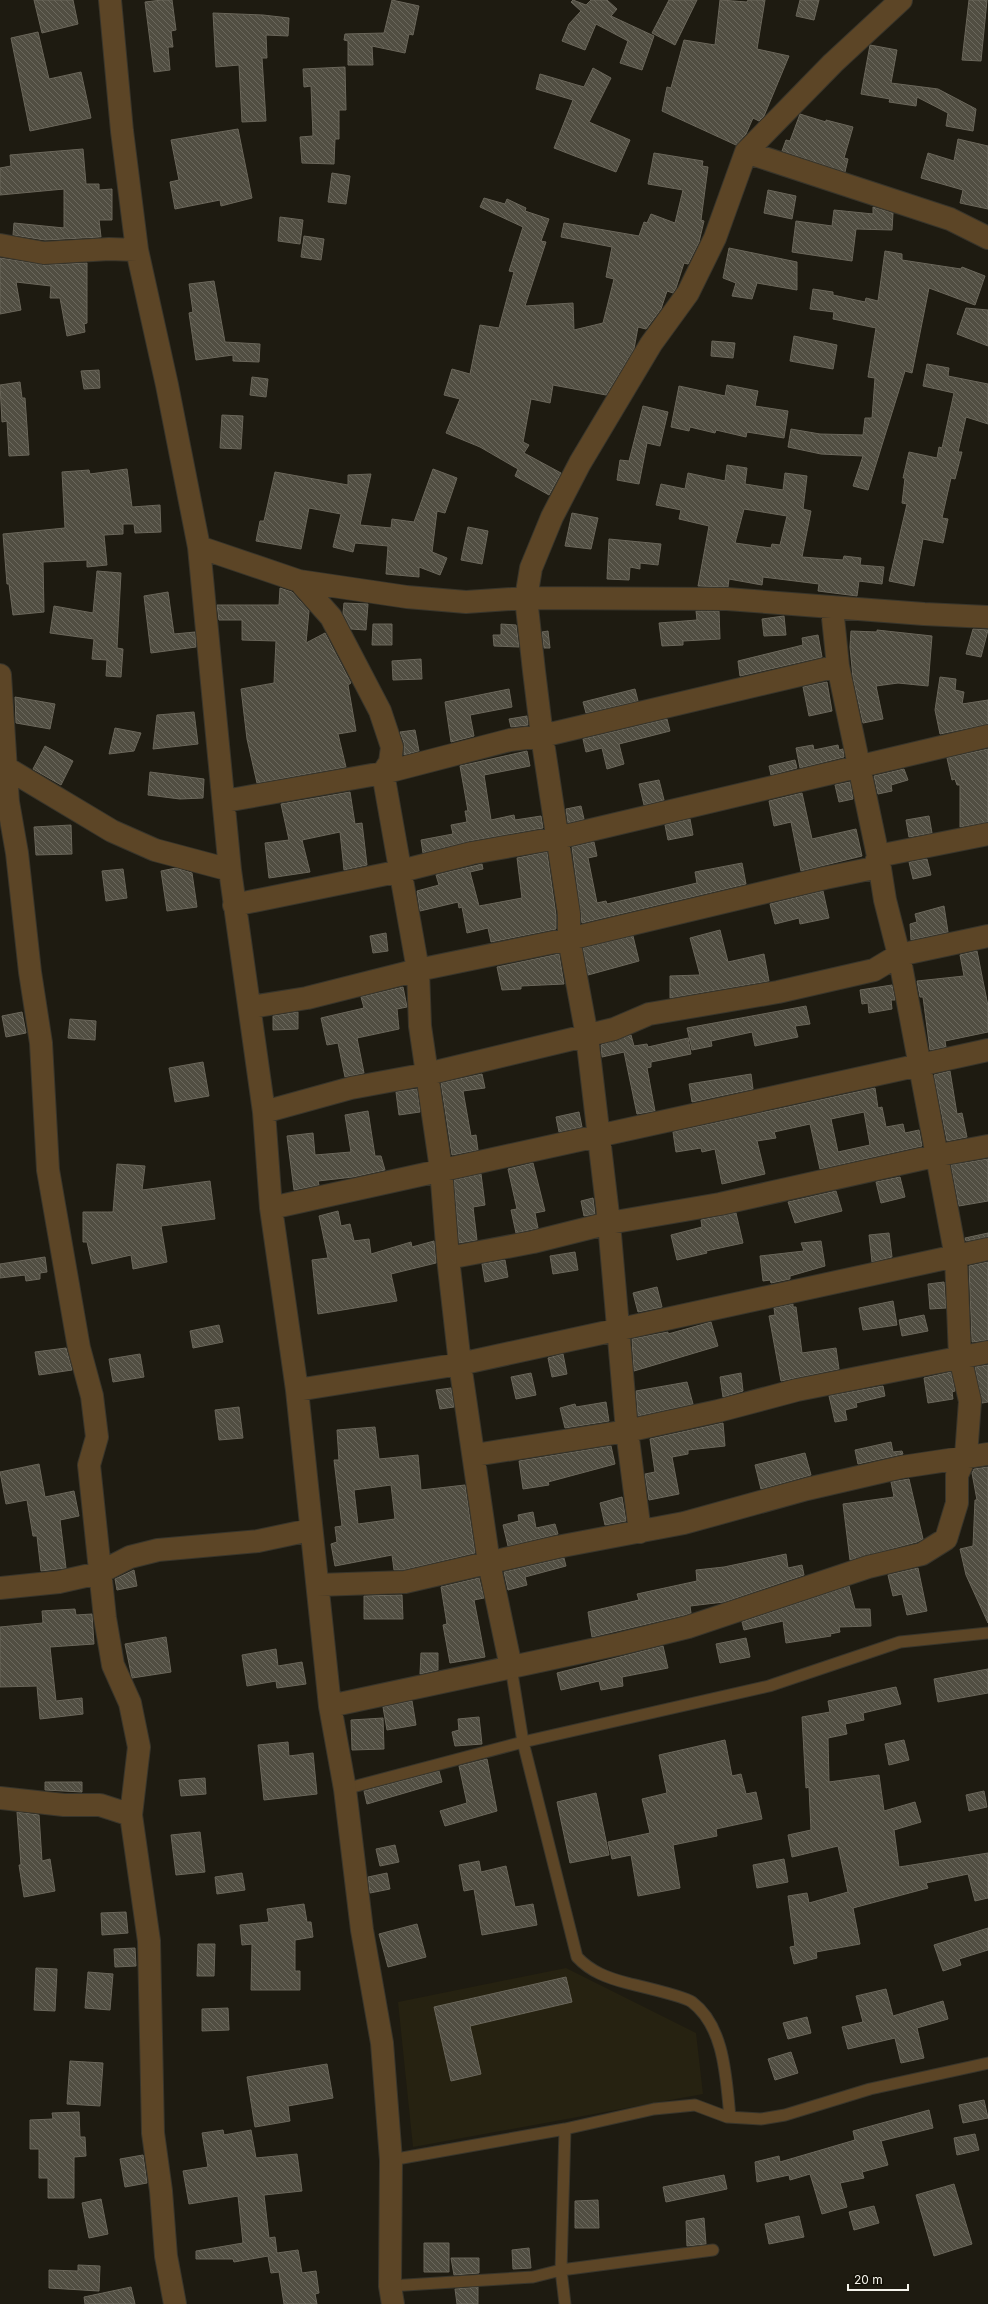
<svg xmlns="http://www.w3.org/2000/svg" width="988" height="2304" font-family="Inter,sans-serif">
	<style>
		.built { fill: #262211 }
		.building { fill: url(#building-back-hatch); stroke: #6a665a; fill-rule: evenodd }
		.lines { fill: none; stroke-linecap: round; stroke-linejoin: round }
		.service-casing { stroke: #38352b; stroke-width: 13 }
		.minor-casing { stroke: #38352b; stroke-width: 24 }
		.service { stroke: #5c4526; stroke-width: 11 }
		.minor { stroke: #5c4526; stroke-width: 22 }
	</style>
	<defs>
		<pattern id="building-back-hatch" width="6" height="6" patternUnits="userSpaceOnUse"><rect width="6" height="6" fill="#514e42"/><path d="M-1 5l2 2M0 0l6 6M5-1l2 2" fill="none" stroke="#6b685d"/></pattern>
	</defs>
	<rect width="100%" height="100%" fill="#1e1b11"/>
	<path class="built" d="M566,1968L696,2033L703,2094L413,2147L398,2002Z"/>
	<path class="building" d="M34,0H73L78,24L42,33Z
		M162,0H172L176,30L171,31L173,47H168L170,70L154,72L145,2Z
		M392,0L419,6L413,35L409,34L405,53L372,46L373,65H348V41L344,40L345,34L384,33Z
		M573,0L586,5L591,0H607L617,9L611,16L654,36L642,70L620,63L628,41L596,24L585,50L562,41L569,24L581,11L571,2Z
		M669,0H697L675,45L652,33Z
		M720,0L747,2L748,0H765L757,49L789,56L764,116L759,121L753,118L746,134L736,145L662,111L667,87L671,88L684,40L715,45Z
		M800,0H819L814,20L796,16Z
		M969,0H987L981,61L962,60Z
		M213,13L263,15L289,18L288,36L266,35L267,58H262L266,121L242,122L239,65L216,67Z
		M38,32L49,79L81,72L91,118L30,131L11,38Z
		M870,45L897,50L891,83L938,89L976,109L973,131L946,126L948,113L917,97L916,106L889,102L890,99L861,94Z
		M345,67L346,110H339V139H335L334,164L302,163L300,137L313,136L311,86L304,87L303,69Z
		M593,68L611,78L589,122L630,140L616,172L554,148L573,100L536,89L540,74L584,87Z
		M800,114L826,122V120L853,127L844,158L848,159L845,172L782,151L786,140L790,141Z
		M238,129L252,198L221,206L220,200L175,209L170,182L179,180L171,140Z
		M958,139L988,146V209L960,203L963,190L921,178L928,153L954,161Z
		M83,149L86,184H99V190L112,189V220H99L101,237L45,240L13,235L14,223L64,228V189L0,195V168L11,166L10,155Z
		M654,153L703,161L702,166L708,167L701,220L704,221L699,242L688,264L684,263L676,288L673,293L667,291L661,309L646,329L638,327L634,349L606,395L553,385L550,403L531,399L523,442L529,445L524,453L561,473L549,495L515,476L518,469L480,447L446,433L460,399L444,395L452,369L470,374L480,325L499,328L514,272L509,271L523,227L480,207L484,198L505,204L507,199L526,208L525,211L549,219L541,241L546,242L525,306L573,303L574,330L603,323L614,279L606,277L612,247L561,237L564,223L639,236L644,222L647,223L651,214L675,223L683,190L648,184Z
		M332,173L350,176L346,204L328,202Z
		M768,190L796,196L792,219L764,213Z
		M873,207L893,213L892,230L856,229L852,261L792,252L796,221L832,226L834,210L873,214Z
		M280,217L303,220L300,244L278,241Z
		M304,236L324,239L321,260L301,257Z
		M729,248L797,262V290L757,283L752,299L732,296L736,283L723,278Z
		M885,251L902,254V260L961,269L962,267L985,276L975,305L929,288L912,373L905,371L868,490L853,486L863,456L821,454L788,447L791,429L820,434L863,435L865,418H872L875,378L868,377L876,328L833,319L834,312L810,309L813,289L833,292V295L865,302L866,298L878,301Z
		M0,258L45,265L87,263V323L84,324L85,332L67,336L60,298H50L51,286L16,282L21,310L0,314Z
		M214,281L225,342L260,344L259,362L233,361V355L196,360L189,313L193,312L189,284Z
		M966,308L988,310V346L957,334Z
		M794,336L837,345L833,369L790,361Z
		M712,341L735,343L733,358L711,356Z
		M927,364L949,368L948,376L988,384V424L966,417L958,452H962L955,479L951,478L942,518L948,519L943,543L923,539L914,586L889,581L907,504L902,503L905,478H903L909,452L937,458L939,447L942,448L954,393L923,386Z
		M99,370L100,388L84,389L81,371Z
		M252,377L268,379L266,397L250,395Z
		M20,382L22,398H25L29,455L9,456L7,421L2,422L0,385Z
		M727,385L758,391L755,406L788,411L784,438L747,432L746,437L716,430L715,433L690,427L689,431L671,427L679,386L725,396Z
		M643,406L668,412L660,446L647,443L639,484L617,480L620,460L629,461Z
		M222,415L243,416L241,449L220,448Z
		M727,465L747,468L745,484L783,490L785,473L807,476L803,509L811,511L802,557L843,560L844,556L861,558L860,565L884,567L882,584L859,581L857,596L818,591L819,584L763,577L762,585L729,579L728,587L698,586L709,526L679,519L681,510L656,505L661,484L685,489L688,473L725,481ZM744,509L787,516L780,545L772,544L771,548L735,543Z
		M127,469L132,507L160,505L161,532L135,533L134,524H123V534L104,535L107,565L87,567V560L43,562L44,612L13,615L9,584H7L3,534L65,528L62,472L89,470L90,474Z
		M433,469L457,478L445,513L437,511L432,552L447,558L440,575L419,567V577L386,574L388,546L355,543L353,552L333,547L341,514L309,508L301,549L256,541L260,521H264L275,472L348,485V475L371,474L360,525L391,528L392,519L414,522Z
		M572,513L598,518L591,549L565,546Z
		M468,527L488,531L482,564L461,560Z
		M609,539L661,544L658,565L640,563V569L630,567L629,580L607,579Z
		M97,571L121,573L117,648L123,649L121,677L106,676L107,660L92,659L94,639L50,633L54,606L93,613Z
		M280,588L292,592L309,611L306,643L325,633L351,683L348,685L356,731L338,734L346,767L257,783L247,739L241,689L274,683L276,641L242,640V620H219L217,605H279Z
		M168,592L174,634L195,632L196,647L151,653L144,596Z
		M344,603L368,604L366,630L351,629L343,613Z
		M696,611H719L720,639L683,641V645L662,646L659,623L697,620Z
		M784,616L786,635L764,636L762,619Z
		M373,624H392V645H372Z
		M501,624L516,625L519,647L494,646L493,635H501Z
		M973,629L988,630L981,657L966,654Z
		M877,630L932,636L928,686L898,683L876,686L883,719L863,723L853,678L850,647L851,631L877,632Z
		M548,631L550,648H544L542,632Z
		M818,635L822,657L740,676L738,661L803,645L802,638Z
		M421,659L422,679L393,680L392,661Z
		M940,677L956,679L955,690L964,692L962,704L988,700V724L940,734L935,710Z
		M827,682L832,711L809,716L803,687Z
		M509,689L512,707L470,715L474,736L451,742L445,702Z
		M635,689L638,701L586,713L583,702Z
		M15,697L55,704L50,729L16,723Z
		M194,712L198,744L153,749L157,715Z
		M527,716L528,725L511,727L509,719Z
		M667,719L670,731L619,744L624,764L607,769L602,748L586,752L583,739Z
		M115,728L141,733L134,751L109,754Z
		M415,730L419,751L404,755V743L400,732Z
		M813,745L814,750L838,745L839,750L843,749L844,757L800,768L796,748Z
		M45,746L73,761L61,785L33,769Z
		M988,749V822L960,827V785H957L955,779L952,780L947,758Z
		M527,751L530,766L484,775L491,820L514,815L515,820L541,816L543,828L470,841L423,853L421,840L453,834L451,825L467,822L465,811H468L460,766Z
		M795,760L797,768L771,775L769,766Z
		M904,769L908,780L891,785L892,791L878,794L874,776Z
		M150,772L204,779L203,798L180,799L148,795Z
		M659,780L664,800L644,805L639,784Z
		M850,782L853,799L839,802L835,785Z
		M350,792L355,824L362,823L367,865L344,870L340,832L302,840L310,872L269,878L265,843L289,840L281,804Z
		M802,793L812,839L856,829L862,856L801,871L791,822L774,826L769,801Z
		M581,806L584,819L568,823L566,809Z
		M929,816L932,833L909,837L906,820Z
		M690,819L693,835L668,840L665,825Z
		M71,825L72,854L36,855L34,827Z
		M594,842L597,856L588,858L597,903L606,901L607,904L697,883L695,872L742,863L746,884L582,923L572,847Z
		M547,852L556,915V929L491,942L488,928L467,933L462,907L459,908L458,902L420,911L417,891L439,885L436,875L482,864L483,869L470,872L479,906L522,898L517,858Z
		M927,859L931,875L913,879L909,862Z
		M176,868L192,873L197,907L167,911L161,871Z
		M123,869L127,898L106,901L102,871Z
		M823,891L829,918L800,924L799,918L775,924L770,904Z
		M944,906L948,932L911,940L910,924L917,922L915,914Z
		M720,930L728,962L764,954L769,981L670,998V976L700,975L690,938Z
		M386,933L388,951L373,953L370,936Z
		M633,936L639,961L588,975L583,948Z
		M977,951L988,1006V1032L945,1041L946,1047L930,1050L923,997H920L917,981L964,976L960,955Z
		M559,954L564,984L521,986V989L502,990L497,967Z
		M892,985L895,1000H891L892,1009L869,1013L868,1003L862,1004L860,990Z
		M403,987L407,1007L397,1009L399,1029L357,1038L364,1073L345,1077L338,1043L327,1045L321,1018L364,1008L361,997Z
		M806,1006L810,1024L795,1026L798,1037L755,1046L752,1032L711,1041L712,1046L692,1050L687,1028Z
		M22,1012L26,1033L6,1037L2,1016Z
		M298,1012V1029L273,1030V1016Z
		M70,1019L96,1021L95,1040L68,1038Z
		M631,1035L634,1046L647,1044L648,1047L688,1038L691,1054L651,1062V1067L647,1068L655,1111L637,1114L624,1052L602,1057L601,1045Z
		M203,1062L209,1096L175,1102L169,1068Z
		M950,1071L957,1114L962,1113L967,1137L947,1141L934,1075Z
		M482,1074L485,1088L463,1091L471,1136L476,1135L478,1150L452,1155L441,1083Z
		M751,1074L753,1089L692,1102L689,1084Z
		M875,1088L878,1108L882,1107L886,1127L903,1124L905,1133L919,1130L922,1146L820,1169L810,1124L774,1132L776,1138L757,1141L765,1174L722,1184L715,1149L702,1152L701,1148L676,1152L673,1132ZM864,1112L870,1145L838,1152L831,1119Z
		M417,1089L420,1112L399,1115L396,1092Z
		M368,1111L375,1156H381L385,1170L353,1177L318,1181L319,1185L294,1190L287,1136L313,1133L315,1155L351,1152L345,1115Z
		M579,1112L582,1127L559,1132L556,1117Z
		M988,1159V1201L959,1206L951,1165Z
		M533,1163L545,1211L535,1213L538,1228L516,1233L511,1210L517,1209L508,1169Z
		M117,1164L145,1166L142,1190L210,1181L215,1219L161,1226L167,1262L133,1269L131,1255L92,1264L87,1242H83V1212H113Z
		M481,1174L485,1205L473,1207L477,1240L459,1243L454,1180Z
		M900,1177L905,1197L881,1203L876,1182Z
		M836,1191L842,1211L795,1223L788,1202Z
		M593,1198L595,1214L584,1216L581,1201Z
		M338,1211L341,1226L350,1224L354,1241L369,1239L371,1254L411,1242L412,1247L434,1241L436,1263L391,1274L397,1301L318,1314L312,1260L328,1258L319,1216Z
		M736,1213L743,1243L706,1251L707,1253L677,1260L671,1235L702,1227L701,1220Z
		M889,1233L892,1257L872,1262L869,1235Z
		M988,1233V1237L966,1241L965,1238Z
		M821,1241L825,1266L790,1276V1279L771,1283L770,1280L763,1281L760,1256L804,1251L801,1243Z
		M575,1252L578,1270L553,1274L550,1256Z
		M45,1257L47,1272L40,1273V1279L26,1281L25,1275L0,1278V1264Z
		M505,1260L508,1277L485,1282L482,1264Z
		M988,1262V1340L972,1342L969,1266Z
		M944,1282L946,1308L930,1309L928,1284Z
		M657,1287L662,1307L638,1312L633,1293Z
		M893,1301L897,1325L863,1330L859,1308Z
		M793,1304V1307H796L802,1353L836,1348L839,1369L781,1381L769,1316L775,1315L774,1308Z
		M924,1315L928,1331L902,1336L899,1320Z
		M711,1322L718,1346L634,1371L632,1339L668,1332V1334Z
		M219,1325L223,1342L193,1348L190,1331Z
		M66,1348L72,1370L39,1375L35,1352Z
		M140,1354L144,1377L113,1382L109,1359Z
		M563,1354L567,1374L552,1377L548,1358Z
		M988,1365V1402L982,1403L975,1367Z
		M951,1372L955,1391L952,1392L953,1399L928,1403L924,1378Z
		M531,1373L536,1395L516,1399L511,1377Z
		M741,1373L743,1391L723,1397L720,1377Z
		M687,1382L693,1404L638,1416L636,1391Z
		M883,1386L885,1396L856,1403L857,1407L845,1410L847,1420L835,1422L829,1396Z
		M451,1388L454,1407L440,1409L436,1390Z
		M606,1402L609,1421L565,1428L560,1408L575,1404L576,1407Z
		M239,1407L243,1438L219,1440L215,1410Z
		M723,1423L725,1446L688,1450V1454L672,1457L679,1494L649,1500L645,1474L655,1472L650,1439Z
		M375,1427L379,1459L418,1455L421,1490L465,1485L475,1553L403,1570H394L392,1555L335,1566L331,1544L337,1542L335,1527L342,1526L334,1460H339L337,1430ZM391,1485L395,1519L358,1524L354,1490Z
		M891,1442L893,1452L902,1451L903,1454L858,1464L855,1450Z
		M611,1446L615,1464L548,1482L549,1485L523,1489L519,1461Z
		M805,1453L811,1475L761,1489L755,1465Z
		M39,1464L45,1497L74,1491L79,1516L60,1520L66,1568L41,1571L37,1536H33L27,1500L6,1504L0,1472Z
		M988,1467V1623L966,1575L960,1549L973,1546L975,1500H977L972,1473L974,1469Z
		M909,1479L923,1539L917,1542L850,1560L843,1504L894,1497L891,1482Z
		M622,1497L626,1521L605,1525L600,1503Z
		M533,1512L536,1528L555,1524L558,1534L508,1546L503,1525L519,1521L518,1515Z
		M786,1554L788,1568L802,1565L804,1575L724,1602L690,1606L691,1613L685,1615L592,1637L588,1612L639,1600L637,1594L697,1581L696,1570L724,1567Z
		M564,1558L566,1566L525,1577L527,1585L508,1590L504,1572Z
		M918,1568L927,1611L907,1615L902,1594L893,1596L888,1575Z
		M134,1570L137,1586L117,1590L115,1579Z
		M479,1578L484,1598L474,1600L485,1657L450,1663L443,1625L447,1624L441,1587Z
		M849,1586L855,1609H870L871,1626L839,1627L840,1632L830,1634L831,1636L786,1643L783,1621L744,1630L742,1622Z
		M402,1595L403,1619H364V1596Z
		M75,1609L76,1615L92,1614L94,1644L50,1647L56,1701L82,1698L83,1714L40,1719L37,1686L0,1687V1627L43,1623L42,1611Z
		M166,1637L171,1672L132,1678L125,1644Z
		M746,1638L750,1657L720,1663L716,1644Z
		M663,1646L668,1668L622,1677L623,1686L601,1690L599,1681L561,1690L557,1673Z
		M276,1649L278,1666L302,1662L306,1684L277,1688L276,1681L247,1686L242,1655Z
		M421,1653H438V1670L420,1674Z
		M988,1669V1693L938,1702L934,1679Z
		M896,1687L901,1704L863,1713L864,1720L845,1724L847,1734L828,1738L829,1782L879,1775L884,1811L915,1802L921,1822L894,1830L899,1867L988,1853V1898L975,1901L968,1874L926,1883L928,1888L853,1908L860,1944L816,1952L817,1958L794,1964L790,1947L795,1946L788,1896L807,1893L809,1903L848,1892L838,1846L792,1857L788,1835L811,1830L809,1787L806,1788L802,1717L830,1712L828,1701Z
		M412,1701L416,1725L387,1730L383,1707Z
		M479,1717L482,1744L455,1746L452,1732L459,1730L458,1719Z
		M383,1718L384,1749L352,1750L351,1720Z
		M725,1740L732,1776L741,1774L746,1794L756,1792L762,1819L716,1829L717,1836L673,1845L680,1888L638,1896L631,1855L612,1859L608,1842L650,1833L642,1799L667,1793L659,1755Z
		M904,1740L909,1760L889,1765L885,1744Z
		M288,1742L289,1756L313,1753L317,1794L264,1800L258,1745Z
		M487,1759L497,1811L445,1826L440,1811L467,1803L459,1766Z
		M439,1771L442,1782L367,1804L364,1791Z
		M205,1778L206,1794L181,1796L179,1780Z
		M45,1782H82V1792L45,1790Z
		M984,1791L987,1807L969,1811L966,1795Z
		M596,1793L609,1855L570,1863L557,1802Z
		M17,1812L39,1815L42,1861L50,1859L55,1891L24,1897L19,1865H21Z
		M200,1832L205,1872L176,1875L171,1835Z
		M395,1845L399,1862L380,1866L376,1849Z
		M784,1859L788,1882L757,1888L753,1865Z
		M479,1861L481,1872L506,1866L515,1907L533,1904L537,1925L482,1935L474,1889L464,1891L459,1865Z
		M242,1873L245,1890L217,1894L215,1877Z
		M387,1873L390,1889L370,1893L368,1877Z
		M304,1904L307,1922H311L313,1937L295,1940V1971H300V1990H251L252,1944L242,1945L240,1925L269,1922L267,1909Z
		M126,1912L128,1933L102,1935L101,1913Z
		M417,1924L426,1957L388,1967L379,1934Z
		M988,1928V1950L959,1959L961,1965L943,1971L934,1945Z
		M198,1944H215L214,1976H197Z
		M135,1948L136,1966L115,1967L114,1949Z
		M36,1968L57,1969L55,2011L34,2010Z
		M88,1972L113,1974L110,2010L85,2008Z
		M566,1977L572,2002L470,2026L481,2074L451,2081L434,2007Z
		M886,1989L893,2016L943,2001L948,2019L917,2028L924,2058L901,2063L895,2038L848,2049L842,2027L863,2022L856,1996Z
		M228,2008L229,2030L202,2031V2009Z
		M807,2017L811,2033L788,2039L783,2023Z
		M791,2052L798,2073L775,2080L768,2059Z
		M70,2061L103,2063L100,2106L67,2104Z
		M327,2064L333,2098L288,2106L290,2121L255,2127L247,2077Z
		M984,2100L988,2118L963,2123L959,2105Z
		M929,2110L933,2128L881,2141L888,2165L862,2172L864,2178L840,2183L847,2207L822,2214L810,2174L790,2180L789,2175L757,2182L755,2162L779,2156L780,2162L855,2140L853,2131Z
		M79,2112L80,2137H85L86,2156L74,2157V2198H48V2178H39V2149H30V2120L53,2119L52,2113Z
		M223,2130L224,2135L251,2130L256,2158L297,2154L302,2191L264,2195L269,2238L275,2237L277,2253L298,2250L302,2273L316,2271L319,2293L315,2294L317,2304H284L279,2272L271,2273L268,2256L234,2262L233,2259H196V2251L243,2243L238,2196L189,2204L183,2171L208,2167L202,2133Z
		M975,2134L979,2150L957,2155L954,2138Z
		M143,2155L147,2183L125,2187L120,2159Z
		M724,2175L727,2189L666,2202L663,2187Z
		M954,2184L972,2244L934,2256L916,2195Z
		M101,2199L108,2234L89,2238L82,2203Z
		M598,2200L599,2228H575V2201Z
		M874,2206L879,2223L854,2230L849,2212Z
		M799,2216L804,2237L769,2244L765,2224Z
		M704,2218L706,2244L687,2246L686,2221Z
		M424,2243H449V2272H424Z
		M529,2248L531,2268L513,2269L512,2250Z
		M451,2258H479V2273L454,2275Z
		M78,2265L100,2266L99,2291L49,2288V2270L78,2271Z
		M131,2287L135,2304H85L84,2297Z
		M478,2287V2304H457L455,2289Z"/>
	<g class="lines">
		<defs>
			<path id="service" d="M511,1667L523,1742L577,1957C591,1972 608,1978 627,1983C639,1986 684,1996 692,2002C725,2027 726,2079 730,2117
				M345,1789L523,1742L769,1686L900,1642L988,1633
				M391,2160L565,2129L654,2109L695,2105L727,2117L761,2119L785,2115L870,2089L988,2063
				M390,2286L533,2277L561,2270L713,2250
				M565,2304L561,2270L565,2129"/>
			<path id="minor" d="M110,0L122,131L137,250L167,385L199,547L230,870L264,1112L271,1208L297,1390L330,1706L345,1789L362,1930L382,2043L391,2160L390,2286L393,2304
				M746,152L950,219L988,238
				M0,245L44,253L109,249L137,250
				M199,547L299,581L407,597L466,602L526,598L727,599L924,614L988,617
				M299,581L331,617L380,711L392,747L390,762L383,773L418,970L420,1026L441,1169L448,1258L460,1364L489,1563L511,1667
				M0,675L8,802L17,853L30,972L41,1043L48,1170L79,1348L92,1396L97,1437L89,1465L105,1618L113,1665L130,1703L139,1747L131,1815L149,1941L153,2133L161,2191L166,2256L175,2304
				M0,764L112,831L155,850L230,870
				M225,801L383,773L510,740L542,736L838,666
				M234,905L401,871L472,853L557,838L988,736
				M251,1007L307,998L418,970L569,939L825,878L874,868L878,856L988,834
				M264,1112L351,1088L427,1074L614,1029L649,1014L778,992L874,970L899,955L988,936
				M271,1208L988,1050
				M448,1258L533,1242L609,1223L720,1204L939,1155L988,1146
				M297,1390L460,1364L988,1249
				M475,1455L627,1431L718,1411L797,1390L988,1352
				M640,1532L627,1431L609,1223L587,1036L569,939V914L542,736L534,671L526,598L531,568L552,517L580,463L651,344L688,293L715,238L746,152L833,63L901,0
				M318,1585L405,1582L557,1547L684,1523L807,1489L902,1467L988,1454
				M0,1588L59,1582L99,1573L130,1557L158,1550L258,1541L310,1530
				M330,1706L619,1644L688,1627L868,1567L922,1554L946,1539L957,1503V1475L966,1456L970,1401L960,1357L956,1257L899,955L885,900L878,856L838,666L832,608
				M0,1798L64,1805H100L131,1815"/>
		</defs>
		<use href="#service" class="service-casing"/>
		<use href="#minor" class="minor-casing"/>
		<use href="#service" class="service"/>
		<use href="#minor" class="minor"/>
	</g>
	<path d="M848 2284v6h60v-6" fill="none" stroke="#f5f4ec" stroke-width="2"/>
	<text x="854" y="2284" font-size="12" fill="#f5f4ec" stroke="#151208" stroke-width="3" paint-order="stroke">20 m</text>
</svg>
